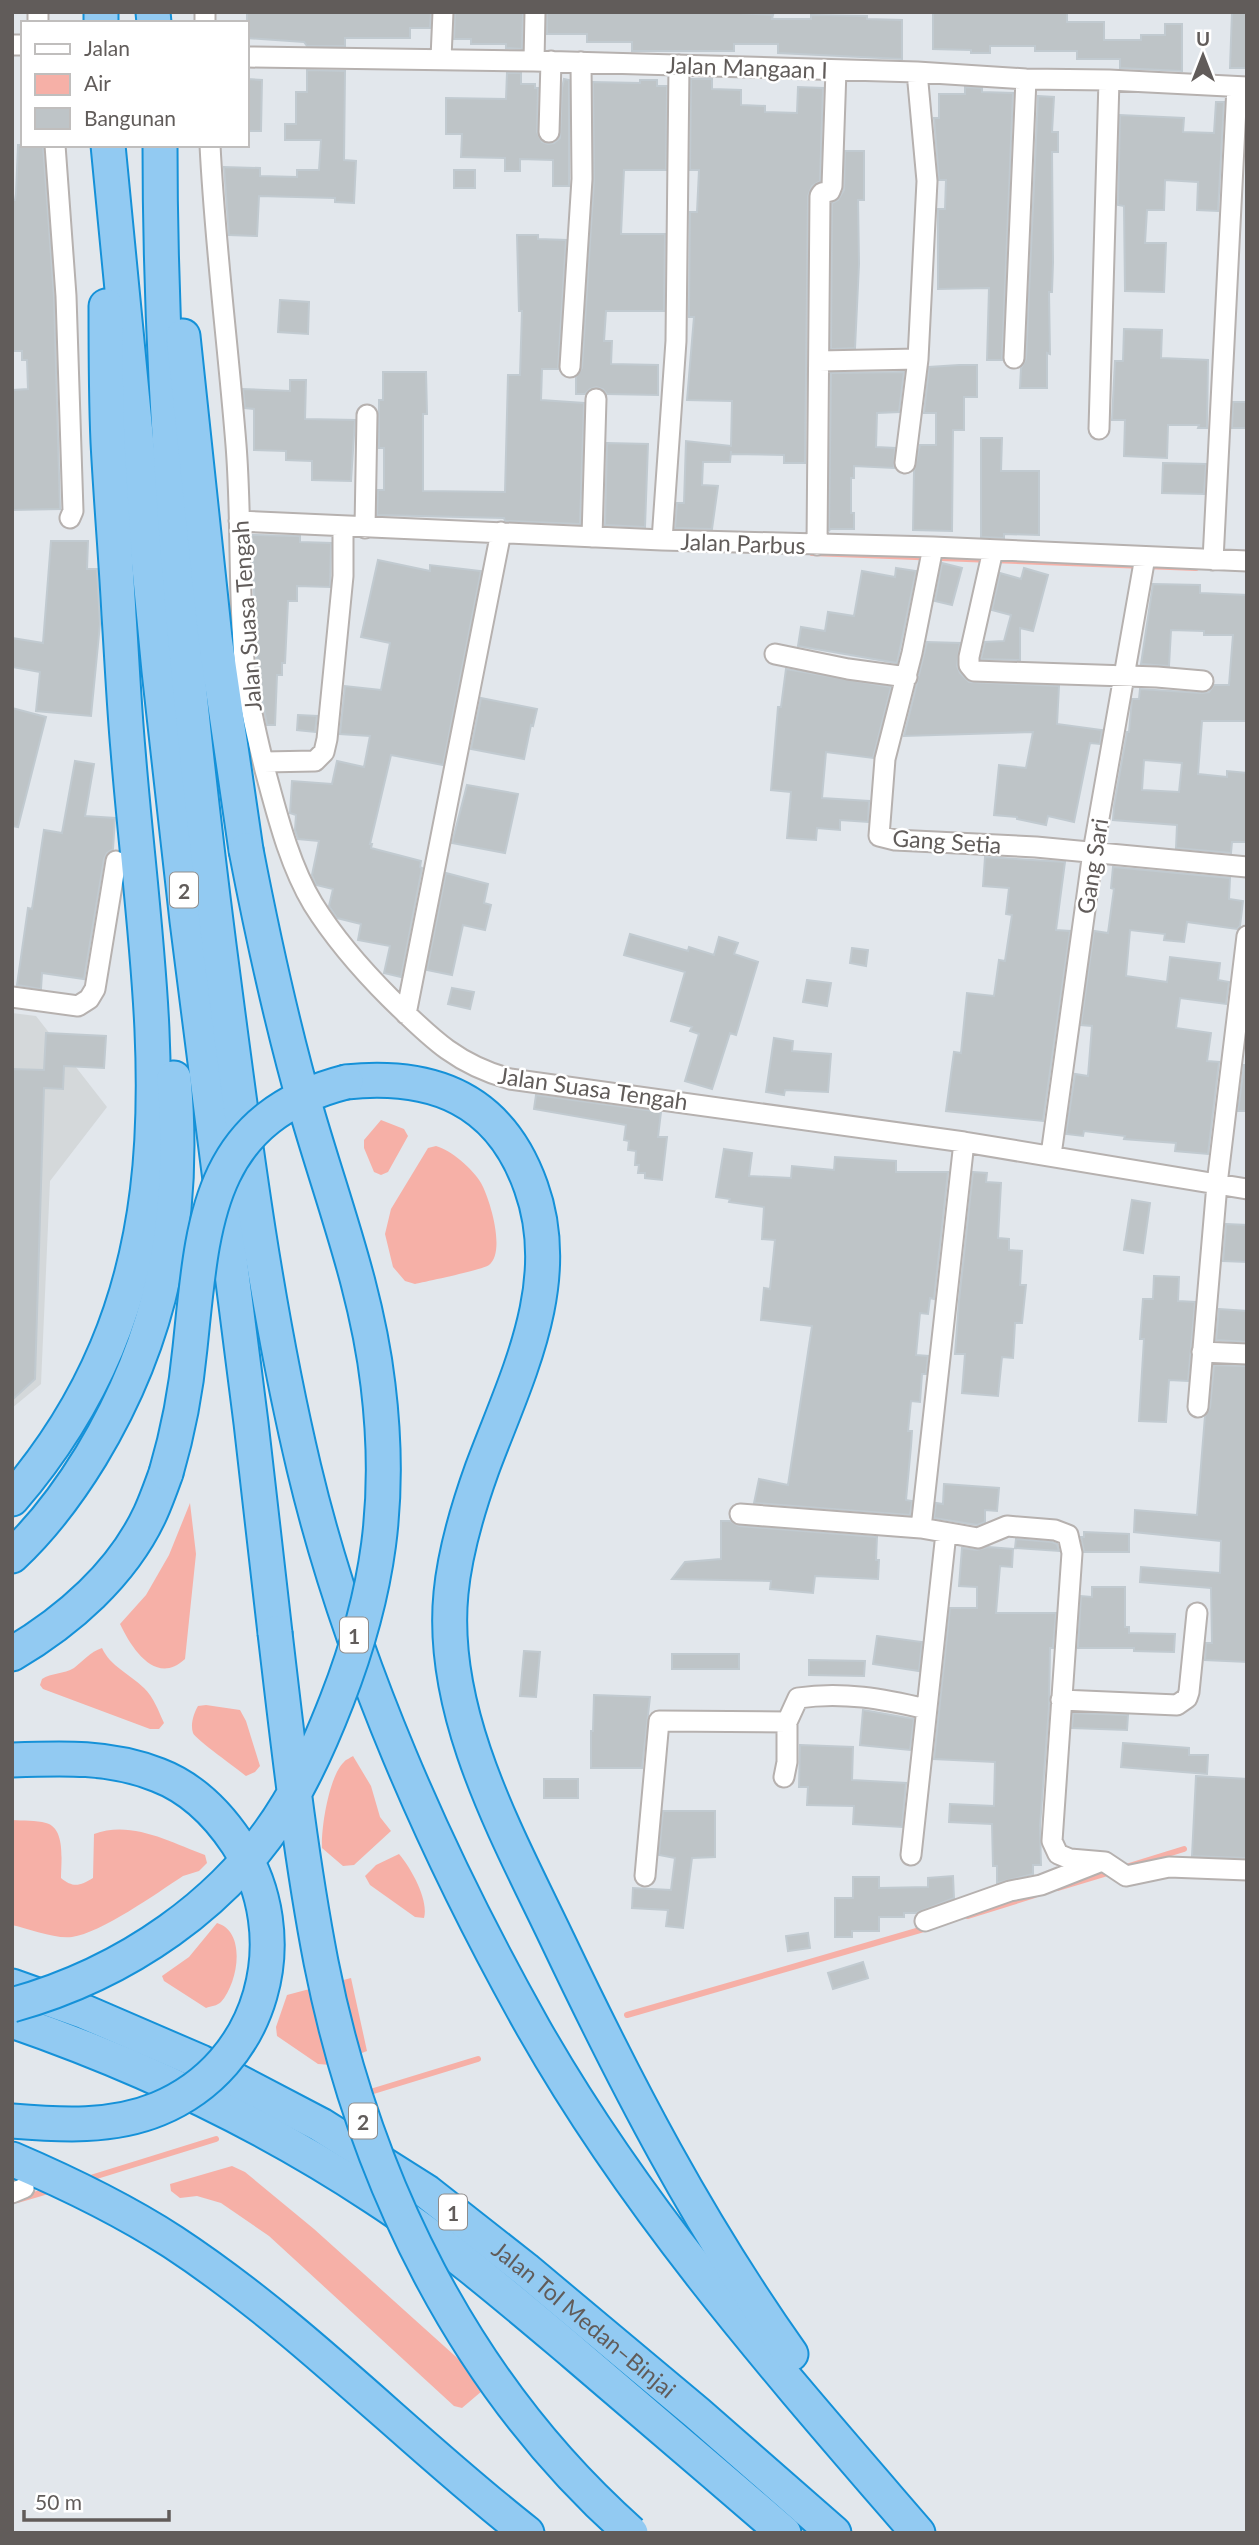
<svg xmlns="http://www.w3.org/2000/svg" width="1259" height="2545" font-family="Lato,sans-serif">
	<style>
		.industrial { fill: #d4d8da }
		.water { fill: #f6b0a7 }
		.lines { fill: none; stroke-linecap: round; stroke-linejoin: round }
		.stream { stroke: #f6b0a7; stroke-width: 6 }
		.building { fill: #bec4c7; stroke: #c1cad0; stroke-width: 2; fill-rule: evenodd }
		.minor-casing { stroke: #b6b1af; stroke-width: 23 }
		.motorway-casing { stroke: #1591d8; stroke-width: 37 }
		.minor { stroke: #fff; stroke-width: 19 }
		.motorway { stroke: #92caf2; stroke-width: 33 }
		.motorway-bridge-casing { stroke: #1591d8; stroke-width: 37; stroke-linecap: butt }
		.motorway-bridge { stroke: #92caf2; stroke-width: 33 }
		.labels { text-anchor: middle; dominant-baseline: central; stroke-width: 5; stroke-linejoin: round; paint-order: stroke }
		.shield { fill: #fff; stroke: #908d8c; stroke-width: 2 }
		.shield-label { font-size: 21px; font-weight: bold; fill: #615c5a }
		.street-label { font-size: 23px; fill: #615c5a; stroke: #fff }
	</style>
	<rect width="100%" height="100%" fill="#e2e7ec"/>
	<path class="industrial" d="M12,1013L36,1016L107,1107L50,1181L41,1384L12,1408Z"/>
	<path class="water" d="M381,1120L404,1129L408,1136L388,1172L381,1175L374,1172L364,1148V1140Z
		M436,1146C451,1150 473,1169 481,1183C490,1199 506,1252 489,1265C482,1270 428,1281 415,1284L405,1281L393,1267L385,1234L391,1209L428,1148Z
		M190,1503L196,1554L185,1659C156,1686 132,1649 120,1624L146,1595L169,1555Z
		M102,1648C110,1666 130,1674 144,1688C154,1698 158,1710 164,1723L159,1729H150L43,1689L40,1685L42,1679C51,1673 64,1674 74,1668C83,1661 90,1652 102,1648Z
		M206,1705L240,1710L246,1721L260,1766L255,1772L246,1776C238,1769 195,1739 193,1733C190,1724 194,1713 198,1706Z
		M353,1756L371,1786L380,1817L391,1831L354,1865L343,1866L322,1848C321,1828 329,1776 344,1762C345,1760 352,1757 353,1756Z
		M12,1820C23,1821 36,1820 46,1823C66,1828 61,1862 61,1878C73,1888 80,1886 93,1878L94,1834C131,1820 170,1842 205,1855L207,1863L199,1871L183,1876C157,1893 101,1933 72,1937C54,1939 30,1929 12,1925Z
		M399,1854C411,1868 429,1900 424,1918L415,1917L370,1885L365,1876L376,1865Z
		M217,1923C247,1932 238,1983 221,2002C217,2006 211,2006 206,2008L164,1981L162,1976L189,1957Z
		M351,1978L367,2051L331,2065L318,2064L277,2036L276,2027L287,1995Z
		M232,2166L245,2172L314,2229L484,2382L482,2391L462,2408L454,2406L269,2236L221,2203L197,2196L180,2198L171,2191L170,2184Z"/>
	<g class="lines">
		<path class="stream" d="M812,553L1196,568
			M1129,1866L1184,1849
			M1058,1888L1111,1872
			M968,1916L1035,1895
			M627,2015L927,1928
			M367,2093L478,2059
			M84,2180L216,2139
			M17,2200L51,2190"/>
	</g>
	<path class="building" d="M247,12H431L430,28H410V38H345V46H307L304,42L247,38Z
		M455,12H523L522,49L506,48V44H471V39H454Z
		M547,12H721L773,15L772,19H811V15L867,16V19L902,20V59L778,53V44H734V51H632V42H587V34H547Z
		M1067,12V22H1104V40H1141V35H1165V24H1182V71L1120,68V59H1077V51H1035V46H990V53H971V50L933,49V13Z
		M1232,12H1247V68H1230Z
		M307,70L345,71L344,160L356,161L354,203L335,202V198L259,196L257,236L229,235L224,167L260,168V176L297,177V170H319L321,140H285V124H296V92H307Z
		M507,73H521V84H535V88H538L537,132L542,142L548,144L554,143L560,138L562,88L564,79L569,80V186H553V160L520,159V171H505V158L461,157L462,134H446V98L506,99Z
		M247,79L262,80L261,131H247Z
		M691,79H712V89L741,90V105L765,106V112L797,113L798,87L823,88L820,181L812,186L808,196L805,463H784V455L731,454V451L730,462H703L702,485L718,486L712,529L675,528L677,503H684L686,441L731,446L732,401L687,400L694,317H689V311L690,212H697L699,170H690Z
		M640,80H657V86H667L666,170H624L621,234H665L664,311H606L604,341H612L611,364L658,365V395L607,394L603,389L596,387L590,389L585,394H576V377L582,368L594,180L593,82L640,83Z
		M965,87L982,88V92L1013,93L1002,360H987L989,288L938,289V209H945L946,180H939L934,118H939V94H965Z
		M1038,96L1054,97L1052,132H1058V152H1052L1053,262L1052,292H1049L1050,354L1047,353V388H1020L1021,368L1026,359Z
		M1216,102H1224L1218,211L1197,210L1198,182L1165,180L1164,210H1147L1145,243H1166L1164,292L1125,291L1124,206L1118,205L1120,115L1184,118L1183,132L1214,133Z
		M18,145H43L54,297L60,509L12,510L13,390L28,389L27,360H22V351H12V200H15L16,194Z
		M845,151H864V200H858L859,264L855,348L831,349L832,203L838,200L844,190Z
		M454,170H475V188H454Z
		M517,235H538V239L566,240L558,369H542L541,400L584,403L580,524L505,521L504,518L377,515L378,490H384V448H379V400H383V372H426L427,414H423V491L505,492L508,375H520L522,311H519Z
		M280,300L309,302L308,334L278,332Z
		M1124,329L1162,330L1161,358L1208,360L1207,428H1198L1199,425H1168L1167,458L1124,456L1125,420H1112L1115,361H1123Z
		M959,365H977V397H964V430H953L952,531L913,530L914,471L920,445H936V413H924L929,367Z
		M904,372L899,412L877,413L876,447L895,448L894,468L854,466V478H851V513H854V529H830L829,531L831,373Z
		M290,380H306L305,419L355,420L351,481L312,480V461L286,460V451L254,450V409L245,408L243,389L290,391Z
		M1233,402H1247V428H1232Z
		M981,438H1002L1001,471H1039V535L1004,534V538L981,537Z
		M607,443L648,444L645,527L605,525Z
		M1163,463L1206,464L1204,494L1162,493Z
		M252,535L300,536V542L331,543L330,587L297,586V601H288L285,663H282V675H277L275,725H267L257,671Z
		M51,541H88L87,569H97L100,624L91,716L36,711L40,672L12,667V638L43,643Z
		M378,560L430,571V565L481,571L443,765L391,755L370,844H372L371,848L421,861L420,867L422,868L401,977L384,973L390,946L358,940L361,924L337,918L329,906L333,889L316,885L312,875L319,841L298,839L295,830L296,815L290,813L292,781L332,784L337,761L364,767L370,736L340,734L345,686L381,690L390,643L361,637Z
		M942,563L962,568L952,605L935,601Z
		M896,568L916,571L897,663L798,646L801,627L825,631L828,612L854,616L862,571L895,577Z
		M1024,568L1048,575L1033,631L1020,628V660L981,659L985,642L1004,641L1011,615L992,610L1000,573L1021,579Z
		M1153,584L1200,585V593L1247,595V721H1202L1198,774L1227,777V771L1247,773V842H1232L1231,853L1176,848L1177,825L1113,820L1114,806L1127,732H1129L1132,699H1139L1140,689L1202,693L1209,692L1214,685H1229L1233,635H1204V631L1171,630L1169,666L1141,664ZM1144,760L1182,763L1179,792L1142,790Z
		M927,642L960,643L957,666L960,673L969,682L1059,686L1057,724L1102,730L1100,744L1090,743L1074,822L1048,816L1046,825L1017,819V817L994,815L999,765L1026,768L1033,732L904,736Z
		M786,669L891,687L873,758L826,752L822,798L869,801L868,822L840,820V830L817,828L816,840L787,838L791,792L771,790L778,707H781Z
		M481,698L537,709L533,726L531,725L524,759L471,749Z
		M12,708L46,717L18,827L12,826Z
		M298,715L317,716L315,732L297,730Z
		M75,761L94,764L85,816L115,818L113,849L107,853L104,859L84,979L42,973L41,989L17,985L28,908L32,909L44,830L62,833Z
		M467,785L518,794L505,853L452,843Z
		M985,857L1065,862L1056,930L1070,931L1043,1121L946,1111L954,1052L961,1053L967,993L994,996L999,960L1005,961L1012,915L1006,914L1009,888L983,886Z
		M1113,867L1230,878L1229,899L1243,901L1240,926L1237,929L1187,922L1184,942L1164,940L1165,934L1130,930L1126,976L1167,982L1170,957L1220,963L1218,980L1229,982L1226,1004L1180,998L1176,1028L1211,1033L1207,1061L1219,1062L1208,1154L1175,1151L1176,1143L1124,1139L1125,1136L1084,1131L1083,1136L1066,1134L1075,1074L1088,1076L1092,1026L1081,1025L1094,931L1108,933L1114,889L1111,888Z
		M446,873L488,884L484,903L491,905L485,930L463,925L452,975L427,970Z
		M630,934L688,951L689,947L714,955L719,937L738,943L734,954L758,962L736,1035L730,1033L712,1089L685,1081L699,1034L690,1031L692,1027L671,1021L685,972L624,955Z
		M852,948L868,950L866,966L850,963Z
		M807,980L831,983L827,1006L803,1002Z
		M452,988L474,992L470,1009L448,1004Z
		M46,1033L106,1036L104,1068L64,1066L63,1089L44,1088L35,1379L12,1400V1069L44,1070Z
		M774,1038L793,1041L792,1051L831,1054L828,1092L785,1090L784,1095L766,1092Z
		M1244,1065H1247V1111H1238Z
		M536,1095L661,1112L658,1137H667L662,1180L645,1178V1173H638L639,1165H635L636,1151L628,1150L629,1141L624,1140L626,1125L534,1109Z
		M724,1149L752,1153L749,1176L791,1178L792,1166L834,1170L835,1157L896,1161V1172H948L934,1299L930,1298L928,1314L920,1313L916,1355L928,1356L926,1374H922L920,1402L911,1401L908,1431H912L911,1446L906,1500L912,1501L910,1515L754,1503L759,1479L788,1485L812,1326L761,1320L764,1288L770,1289L775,1240L762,1239L764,1207L729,1202L730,1199L716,1197Z
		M973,1172L987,1173L986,1182L1001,1183L998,1238L1009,1239V1250L1022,1251L1020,1285H1026L1022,1323H1015L1013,1358L1002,1357L998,1396L962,1393L965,1354H955L959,1301Z
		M1132,1200L1150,1203L1143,1253L1124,1250Z
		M1226,1224L1247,1225V1262L1223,1261Z
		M1154,1276L1179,1277L1178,1301L1195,1302L1188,1381L1169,1380L1166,1422L1139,1421L1144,1339H1140L1143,1299H1153Z
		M1219,1309L1247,1311V1342L1216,1340Z
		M1214,1365L1247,1366V1662L1205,1660L1206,1643H1212L1211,1588L1140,1582L1141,1567L1220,1573L1221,1541L1134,1532L1135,1510L1197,1515L1205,1416L1210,1408Z
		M944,1484L999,1488L997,1511L985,1510V1522L977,1525L934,1518L936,1503L943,1504Z
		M721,1521H730L739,1526L877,1537L876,1560H879L878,1579L815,1576L813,1593L770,1589L771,1581L672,1579L685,1562L721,1559Z
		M1084,1532L1129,1534V1552H1084L1081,1537H1084Z
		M1016,1539L1052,1542L1057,1544L1059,1551L1015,1548Z
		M988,1547L1013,1549L1012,1567L1000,1566L996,1613H1056L1053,1648H1050L1049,1707L1040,1826L1041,1865H1033V1874L997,1883V1866H993L992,1824L949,1822L950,1804L994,1806L995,1762L934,1759L950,1608H977V1587L959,1586L962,1548L977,1550Z
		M1092,1587H1125V1627H1129V1633L1175,1634L1174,1652L1134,1651V1648H1078L1081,1596L1092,1597Z
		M877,1636L922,1642L919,1671L873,1664Z
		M524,1651L540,1652L536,1697L520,1696Z
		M672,1654H739V1669H672Z
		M809,1660L865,1661L864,1676L809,1675Z
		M594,1695L650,1697L642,1768H591V1731H593Z
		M863,1710L914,1719L910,1750L860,1745Z
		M1073,1713L1128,1715L1127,1730L1072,1728Z
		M1123,1743L1189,1748V1755H1208L1207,1774L1121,1767Z
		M800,1745L853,1747L852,1780L906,1783L902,1827L853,1824L854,1806L807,1805L808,1787H799Z
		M1196,1776L1247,1779V1858L1192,1856Z
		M544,1779H578V1798H544Z
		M663,1811H715V1857L692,1858L683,1928L666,1926L668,1910L632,1908L633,1888L671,1890L675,1858L659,1855Z
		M953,1876L954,1898L916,1913H904V1917H879V1931H852V1937H835V1898H853V1877H879V1888L928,1887V1878Z
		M808,1933L810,1948L788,1951L786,1936Z
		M863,1962L868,1978L833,1989L828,1973Z"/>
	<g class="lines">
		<defs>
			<path id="minor" d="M38,12V23
				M205,12V23
				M12,45H23
				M247,57L534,61L917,72L1026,79L1109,80L1247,87
				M441,58L443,12
				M534,61L535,12
				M549,132L551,61
				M55,145L66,296L73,511L70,518
				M210,145C215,246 228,345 236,445C242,520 238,596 245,672C249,706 257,737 265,770C277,814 289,864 313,904C333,936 363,971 390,998C429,1036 455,1064 510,1079L964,1142L1247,1189
				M1014,358L1026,79
				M819,361L918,359
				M570,367L582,179L581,62
				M1099,429L1109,80
				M905,463L918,359L927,181L917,72
				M239,521L662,540L933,547L1247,561
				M365,528L367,415
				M592,537L596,399
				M662,540L676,341L679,65
				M817,545L820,196L822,193L830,191L832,186L836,70
				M933,547L912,653L885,759L879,836L895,840L1036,847L1247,867
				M993,550L969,657V665L974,671L1157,677L1203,681
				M1213,560L1237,87
				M775,654L848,669L907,677
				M264,762L315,761L324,752L327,739L343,576V527
				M12,997L78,1006L89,999L95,989L116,861
				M406,1014L501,532
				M964,1142L921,1528L978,1538L1007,1526L1055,1530L1068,1535L1072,1553L1052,1841L1058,1854L1070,1859L1105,1862L1126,1876L1169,1867L1247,1870
				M1051,1155L1093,852L1145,557
				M1202,1352L1247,1354
				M1198,1407L1217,1184L1247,936
				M740,1514L921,1528
				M1061,1700L1177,1705L1187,1698L1189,1692L1197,1613
				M784,1777L787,1762V1722L798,1698C842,1691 884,1699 926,1709
				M911,1855L946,1533
				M645,1876L659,1721L787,1722
				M925,1921L1010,1891L1041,1885L1097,1863
				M12,2193L24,2188"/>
			<g id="motorway">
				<path d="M101,12V23"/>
				<path d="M153,12L154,23"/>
				<path d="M108,145L159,671L187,921L251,1423L275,1633"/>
				<path d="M160,145C160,413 185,679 219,945C242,1120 263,1296 304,1468C350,1661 437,1857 534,2029C639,2214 780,2373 918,2533"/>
				<path d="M183,336L215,638L246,850"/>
				<path d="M346,1082C433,1073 500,1099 531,1187C566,1284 515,1380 482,1469C468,1508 455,1551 451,1593C439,1714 508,1836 558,1941C628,2088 697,2221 791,2354"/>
				<path d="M12,1499C208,1271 150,1024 128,750C124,705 122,660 119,615C116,557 111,500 108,442C106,397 106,351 106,306"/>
				<path d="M12,1556C43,1527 69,1492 91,1456C163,1337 186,1216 174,1078"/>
				<path d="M12,1654C68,1621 122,1574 150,1514C156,1501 161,1487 166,1473"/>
				<path id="s1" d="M12,1986L85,2012L201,2062L321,2125L427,2192L525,2269L697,2413L834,2533"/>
				<path d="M12,2021C139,2065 262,2123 374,2197C445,2243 510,2299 574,2353C645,2413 714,2473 784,2533"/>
				<path d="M12,2159C68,2183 122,2209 173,2242C301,2326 407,2439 527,2533"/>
			</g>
		</defs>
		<use href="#minor" class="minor-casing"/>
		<use href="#motorway" class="motorway-casing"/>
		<use href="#minor" class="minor"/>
		<use href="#motorway" class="motorway"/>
		<defs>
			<path id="motorway-bridge" d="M166,1473C178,1432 186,1391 190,1348C203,1226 205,1118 346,1082
				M275,1633C288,1743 300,1853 321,1962C364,2179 464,2385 631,2533
				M12,1760C62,1758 111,1756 158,1775C192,1788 217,1813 237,1843C298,1937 264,2065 158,2109C112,2128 61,2125 12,2121
				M12,2005C124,1974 228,1904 288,1804C308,1771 323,1736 337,1700C379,1592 392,1500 378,1385C367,1290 333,1202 307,1112C282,1025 263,938 246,850"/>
		</defs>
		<use href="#motorway-bridge" class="motorway-bridge-casing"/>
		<use href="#motorway-bridge" class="motorway-bridge"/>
	</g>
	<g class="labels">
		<g class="shield">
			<rect x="170" y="872.5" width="28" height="35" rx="5"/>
			<rect x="340" y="1617.5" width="28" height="35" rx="5"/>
			<rect x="349" y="2103.5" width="28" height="35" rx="5"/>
			<rect x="439" y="2194.5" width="28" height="35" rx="5"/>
		</g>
		<g class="shield-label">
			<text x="184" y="890">2</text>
			<text x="354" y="1635">1</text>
			<text x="363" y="2121">2</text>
			<text x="453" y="2212">1</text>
		</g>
		<g class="street-label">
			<text transform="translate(747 67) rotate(2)">Jalan Mangaan I</text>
			<text transform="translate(743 543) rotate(2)">Jalan Parbus</text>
			<text transform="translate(246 616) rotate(-94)">Jalan Suasa Tengah</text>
			<text transform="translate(947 841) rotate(4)">Gang Setia</text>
			<text transform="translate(1092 866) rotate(-81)">Gang Sari</text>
			<text transform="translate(593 1088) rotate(8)">Jalan Suasa Tengah</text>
			<text stroke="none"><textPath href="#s1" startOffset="667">Jalan Tol Medan–Binjai</textPath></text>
		</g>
	</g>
	<rect width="1259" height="2545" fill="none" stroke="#615c5a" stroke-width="28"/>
	<rect x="21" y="21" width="228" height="126" fill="#ffffff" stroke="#c0bebd" stroke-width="2"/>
	<rect x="35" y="44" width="35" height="10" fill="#ffffff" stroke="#c0bebd" stroke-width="2"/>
	<text x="84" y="56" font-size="21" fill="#615c5a">Jalan</text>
	<rect x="35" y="74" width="35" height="21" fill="#f6b0a7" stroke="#c0bebd" stroke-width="2"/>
	<text x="84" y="91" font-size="21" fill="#615c5a">Air</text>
	<rect x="35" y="108" width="35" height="21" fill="#bec4c7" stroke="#c0bebd" stroke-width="2"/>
	<text x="84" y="126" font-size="21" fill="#615c5a">Bangunan</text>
	<g transform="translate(1203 56)" stroke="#ffffff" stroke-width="5" paint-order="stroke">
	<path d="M0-5L12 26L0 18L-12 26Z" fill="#615c5a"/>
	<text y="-10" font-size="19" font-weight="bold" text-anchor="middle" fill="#615c5a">U</text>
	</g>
	<path d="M24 2510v10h145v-10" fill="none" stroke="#615c5a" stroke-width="3.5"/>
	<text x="35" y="2510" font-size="21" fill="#615c5a" stroke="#ffffff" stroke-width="5" paint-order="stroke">50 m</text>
</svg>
